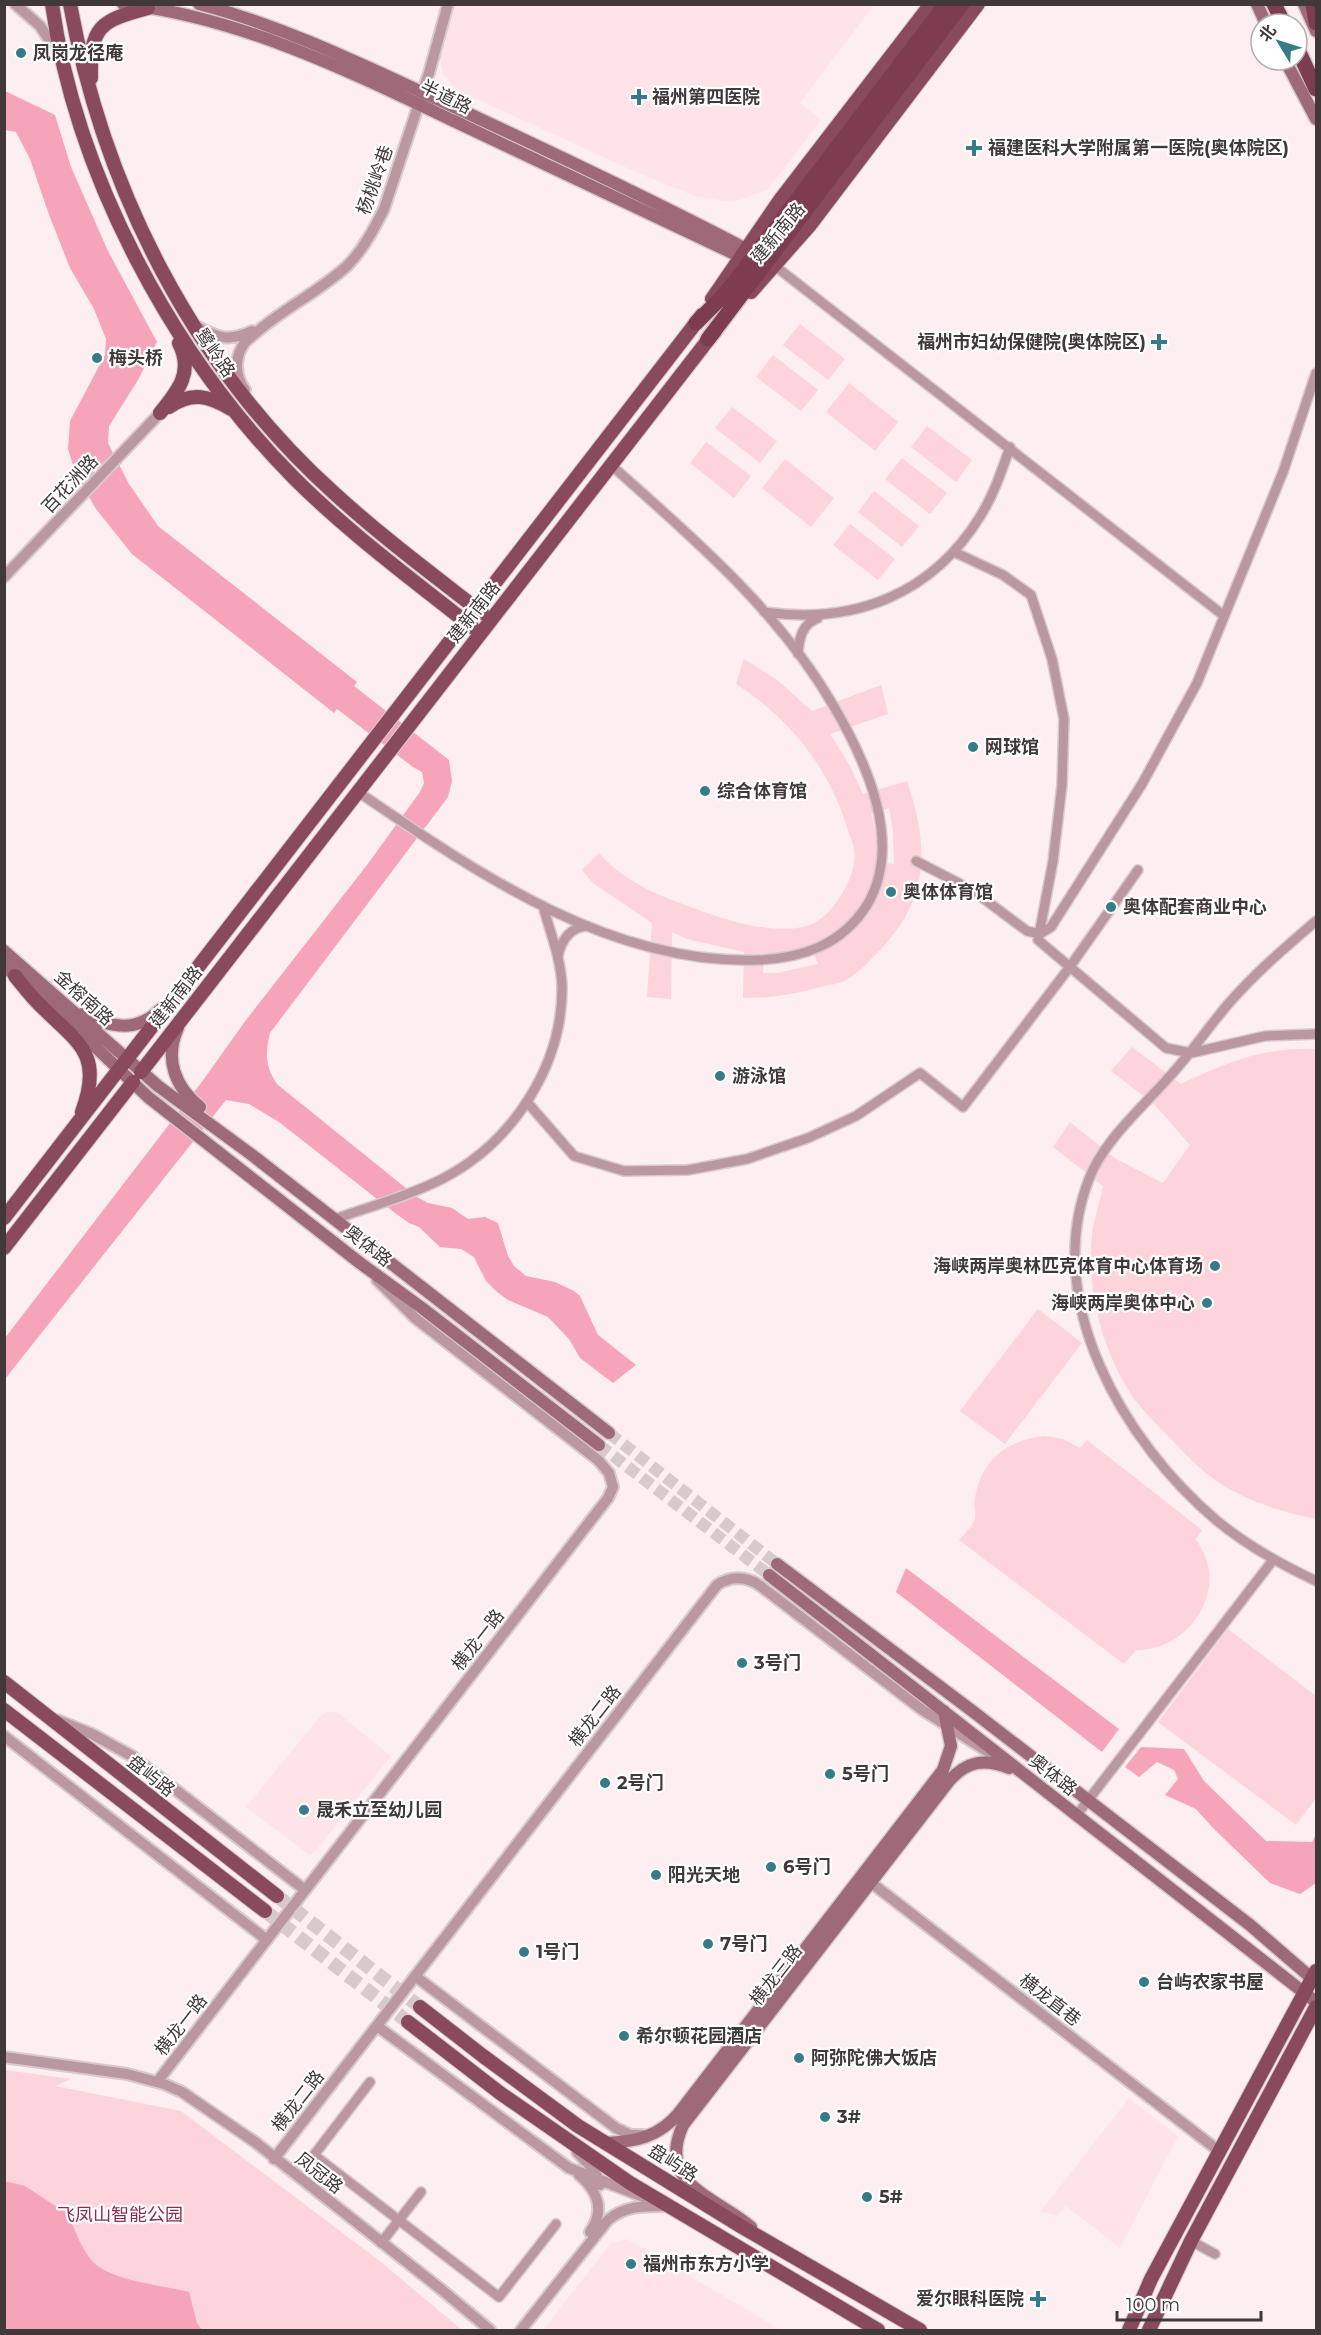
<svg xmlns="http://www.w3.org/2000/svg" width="1321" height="2335" font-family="Montserrat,'Noto Sans SC',sans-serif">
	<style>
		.built { fill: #fee4e9 }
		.green { fill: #fdd3dc; fill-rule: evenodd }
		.water { fill: #f6a4b9 }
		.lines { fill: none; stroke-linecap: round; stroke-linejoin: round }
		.secondary-tunnel { stroke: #d7cacc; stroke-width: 12; stroke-dasharray: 12 6; stroke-linecap: butt }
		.primary-tunnel { stroke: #d7cacc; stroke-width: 14; stroke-dasharray: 14 7; stroke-linecap: butt }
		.minor-casing { stroke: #d7cacc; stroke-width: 12 }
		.tertiary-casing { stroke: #d7cacc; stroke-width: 14 }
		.secondary-casing { stroke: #d7cacc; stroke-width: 15 }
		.primary-casing { stroke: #d7cacc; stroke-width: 16 }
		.trunk-casing { stroke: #d7cacc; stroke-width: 18 }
		.minor { stroke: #bb979f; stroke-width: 9 }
		.tertiary { stroke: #bb979f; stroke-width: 10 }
		.secondary { stroke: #9e6a78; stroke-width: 12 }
		.primary { stroke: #884a5c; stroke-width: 14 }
		.trunk { stroke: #7e3c50; stroke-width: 15 }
		.poi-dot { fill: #367b89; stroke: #fff; stroke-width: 2 }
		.labels { text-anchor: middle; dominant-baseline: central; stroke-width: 4.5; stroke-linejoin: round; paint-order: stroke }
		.poi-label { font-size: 18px; font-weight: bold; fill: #41383a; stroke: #fff; text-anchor: start }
		.street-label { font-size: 18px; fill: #41383a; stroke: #fff }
		.park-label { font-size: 18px; fill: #882b4c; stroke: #fff }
	</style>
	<rect width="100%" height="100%" fill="#fceef1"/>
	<path class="built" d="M452,5H874L800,103L821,120L767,190L739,200L725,201L695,196L647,177L457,90L444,76L440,61V53Z
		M327,1711L338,1713L391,1756L317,1849L310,1855L246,1807L318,1719Z
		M1129,2098L1178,2136L1120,2248L1066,2206L1057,2216L1041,2211Z
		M627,2239L705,2285L781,2330H543L611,2243Z"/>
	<path class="green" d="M800,324L845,359L828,380L783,345Z
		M773,355L818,390L801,411L756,377Z
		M849,383L898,422L875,451L826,412Z
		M732,407L777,441L760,463L715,428Z
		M927,426L972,460L956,482L911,447Z
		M706,442L751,476L734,498L690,463Z
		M902,458L947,493L930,514L885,479Z
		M785,459L834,498L811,527L762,488Z
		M874,491L919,526L902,547L858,512Z
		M850,524L895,559L878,580L833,545Z
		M744,659L776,679L812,711L881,685L888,714L830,734L850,766L863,794L907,781C929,847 930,898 880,950C869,961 856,976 842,982C836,984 830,985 824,986C796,994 772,998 743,998L744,952L687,939L672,932L671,999L647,997L652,923L593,883L582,870L599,853C625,883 660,896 696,909C727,921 774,935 807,926C821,922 833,908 840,897C849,883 856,867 854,850C853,841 848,832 846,824C827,765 788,717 736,684ZM889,808L893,831L894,864L876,862V833L871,813ZM811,947L818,964L777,973H763L764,953H783Z
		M1132,1047L1181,1084C1228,1062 1263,1047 1316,1049V1519C1289,1514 1264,1506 1239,1494C1213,1482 1191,1461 1172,1440C1159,1427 1146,1414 1135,1400C1103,1354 1086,1291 1092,1235C1094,1219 1100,1202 1103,1186L1053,1147L1070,1122L1116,1159L1163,1183L1190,1145L1155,1105L1111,1071Z
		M1038,1309L1082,1343L1005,1444L960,1411Z
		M1045,1436L1063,1439L1080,1448L1087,1440L1202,1530L1196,1539C1202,1549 1207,1559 1209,1570C1214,1613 1177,1651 1136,1650L1124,1664L959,1540C964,1534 971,1528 974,1521C977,1515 973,1505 975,1498C982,1459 1007,1440 1045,1436Z
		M1228,1629L1316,1696V1798L1296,1825L1158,1722Z
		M5,2070L71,2079L55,2086L181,2111L377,2259L462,2330H5Z"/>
	<path class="water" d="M5,91L55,115L71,167L108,251L157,342L138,380L109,426L108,443L129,484L158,526L357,682L354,686L449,760L452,781L448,797L270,1033C265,1053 265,1068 278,1085L417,1197L428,1203L452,1208L468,1219L485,1217L498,1223L508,1256L514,1266L526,1276L555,1282L574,1291L580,1296L598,1335L636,1365L613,1383L580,1358L569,1339L548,1317L508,1300L497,1292L486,1281L474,1257L461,1249L440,1247L419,1227L409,1223L395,1213L279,1122L249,1104L226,1100L5,1379V1338L204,1079L246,1020L367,865L420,792L424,783L422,772L413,767L337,709L334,713L132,554L96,509L76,475L68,449L70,421L105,355L106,339L94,309L70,268L48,212L30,159L16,132L5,130Z
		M906,1568L1119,1729L1102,1752L896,1592Z
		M1141,1747L1184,1749L1204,1781L1266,1841L1312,1842L1316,1834V1883L1300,1894L1270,1883L1212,1827L1196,1809L1165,1795L1178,1779L1174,1770L1157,1762L1139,1777L1125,1767Z
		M4,2181L25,2186L60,2209L66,2210C74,2227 80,2247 92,2261C110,2281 162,2285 189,2292L197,2323L202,2330H5Z"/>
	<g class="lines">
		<path class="secondary-tunnel" d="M609,1433L777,1564
			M599,1445L769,1575"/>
		<path class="primary-tunnel" d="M277,1896L420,2007
			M265,1911L408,2022"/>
		<defs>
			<path id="minor" d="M775,266L1223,615
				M954,552L1003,575L1031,595L1052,659L1064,719L1062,785L1053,861L1038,940L1166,1048L1191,1053L1265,1036L1316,1034
				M764,612C855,625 933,594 981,515C994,494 1002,470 1010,447
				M798,654C799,638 802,624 818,618
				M358,792C476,872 609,965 758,960C802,958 842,945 867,905C904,843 866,761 833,705C778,610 692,537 611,465
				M916,861L972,890L1027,931L1040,934L1051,927L1142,784L1197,683L1283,472L1316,373
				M1316,921C1287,946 1256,972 1230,1002C1209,1026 1192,1052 1170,1076C1144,1106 1103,1141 1089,1179C1041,1301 1124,1442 1216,1520C1247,1546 1280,1564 1316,1581
				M558,956C561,941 570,927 587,926
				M527,1102L574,1156L624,1171L688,1170L747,1159L808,1138L856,1116L920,1073L963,1107L1069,968L1138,870
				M335,1219C371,1206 409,1196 442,1179C512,1143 563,1066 562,986C561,959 550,932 543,906
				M1076,1816L1273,1560
				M370,2082L314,2155L499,2297L556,2224
				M1191,2241L1215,2254
				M381,2243L421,2192"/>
			<path id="tertiary" d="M15,4L40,26L59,55
				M194,325C217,337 227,343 252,331
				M245,390C236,378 234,361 242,347C245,340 253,336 258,331C286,307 320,291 347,266C363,250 374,229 384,209L429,73L448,4
				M4,577L160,413
				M57,1720L92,1734L132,1756L305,1890
				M4,1736L267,1940
				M865,1878L1219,2151
				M415,1976L616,2128L631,2135H643
				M377,2026L569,2168L649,2199
				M4,2057L127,2074L164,2084L182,2092L255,2142L442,2290L490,2330
				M157,2082L608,1498L613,1487L609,1473L598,1460L415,1318L377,1280
				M577,2152L595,2171L600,2185
				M274,2159L717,1585C730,1576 746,1576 759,1585L921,1709L990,1753
				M579,2175C598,2191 605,2211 590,2232
				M521,2330L608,2220C626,2205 645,2206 668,2206"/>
			<path id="secondary" d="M123,4C240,17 349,71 454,121C550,166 646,211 741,257
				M199,4C287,27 369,68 452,106C551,152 649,198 746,249
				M1257,4L1266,24
				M1304,4L1316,31
				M1285,60L1316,119
				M4,951L158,1086L252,1155L609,1433
				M4,966L46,1000L148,1097L360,1263L422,1308L599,1445
				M82,1014C110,1027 137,1034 162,1008
				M178,1028C164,1059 175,1087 200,1107
				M777,1564L971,1710L1250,1925L1316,1982
				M769,1575L1316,2002
				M605,2143C635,2142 659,2137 679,2113L943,1770L951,1746L944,1711
				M751,2227C714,2196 656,2184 683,2125L949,1781C967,1761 984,1758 1009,1768"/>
			<path id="primary" d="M52,4C76,176 173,356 294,478C349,533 412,579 472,627
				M70,4C104,190 193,366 334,493C381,536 432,574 482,613
				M91,78C90,26 100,21 148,8
				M751,292L810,225L978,4
				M712,299L780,200L931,4
				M169,407C192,391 209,396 231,409
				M160,413C178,391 194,372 179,343
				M15,976C24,987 33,999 43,1008C80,1044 103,1055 82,1112
				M141,1072L715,331
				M4,1218L702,315
				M4,1248L133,1082
				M4,1682L277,1896
				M4,1710L265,1911
				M420,2007L483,2056L578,2126L742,2227L920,2330
				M408,2022L500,2093L630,2183L878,2330
				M1129,2330L1151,2279L1316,1971
				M1149,2330L1191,2241L1316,2007"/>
			<path id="trunk" d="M1274,4L1284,24
				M1313,4L1316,23
				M1297,48L1316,89
				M696,323L722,297L736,280L946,4
				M708,339L962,4"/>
		</defs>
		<use href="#minor" class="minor-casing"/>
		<use href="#tertiary" class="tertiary-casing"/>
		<use href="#secondary" class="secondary-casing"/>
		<use href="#primary" class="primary-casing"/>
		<use href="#trunk" class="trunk-casing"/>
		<use href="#minor" class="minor"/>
		<use href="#tertiary" class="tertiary"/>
		<use href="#secondary" class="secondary"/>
		<use href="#primary" class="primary"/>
		<use href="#trunk" class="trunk"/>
	</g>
	<g class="poi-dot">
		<circle cx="21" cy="53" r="6"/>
		<path d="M636 88h6v6h6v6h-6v6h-6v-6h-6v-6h6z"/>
		<path d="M971 139h6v6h6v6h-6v6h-6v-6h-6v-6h6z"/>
		<path d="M1156 333h6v6h6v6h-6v6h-6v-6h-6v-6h6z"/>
		<circle cx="97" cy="358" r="6"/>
		<circle cx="973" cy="747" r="6"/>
		<circle cx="705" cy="791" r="6"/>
		<circle cx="891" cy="892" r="6"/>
		<circle cx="1111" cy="907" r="6"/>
		<circle cx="720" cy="1076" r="6"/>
		<circle cx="1215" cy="1266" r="6"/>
		<circle cx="1207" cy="1303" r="6"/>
		<circle cx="742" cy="1663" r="6"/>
		<circle cx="830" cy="1774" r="6"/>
		<circle cx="605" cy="1783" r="6"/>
		<circle cx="304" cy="1810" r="6"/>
		<circle cx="771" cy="1867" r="6"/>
		<circle cx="656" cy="1875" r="6"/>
		<circle cx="708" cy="1944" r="6"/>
		<circle cx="524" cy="1952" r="6"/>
		<circle cx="1144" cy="1982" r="6"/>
		<circle cx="624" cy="2036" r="6"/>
		<circle cx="799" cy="2058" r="6"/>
		<circle cx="825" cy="2117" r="6"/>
		<circle cx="867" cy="2197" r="6"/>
		<circle cx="631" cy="2264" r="6"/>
		<path d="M1035 2290h6v6h6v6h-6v6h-6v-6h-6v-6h6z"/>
	</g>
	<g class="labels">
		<g class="poi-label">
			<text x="33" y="53">凤岗龙径庵</text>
			<text x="652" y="97">福州第四医院</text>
			<text x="988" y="148">福建医科大学附属第一医院(奥体院区)</text>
			<text x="1146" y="342" text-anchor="end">福州市妇幼保健院(奥体院区)</text>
			<text x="109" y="358">梅头桥</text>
			<text x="985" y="747">网球馆</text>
			<text x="717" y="791">综合体育馆</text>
			<text x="903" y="892">奥体体育馆</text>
			<text x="1123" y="907">奥体配套商业中心</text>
			<text x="732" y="1076">游泳馆</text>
			<text x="1203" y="1266" text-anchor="end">海峡两岸奥林匹克体育中心体育场</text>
			<text x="1195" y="1303" text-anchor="end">海峡两岸奥体中心</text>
			<text x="754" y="1663">3号门</text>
			<text x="842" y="1774">5号门</text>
			<text x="617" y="1783">2号门</text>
			<text x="316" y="1810">晟禾立至幼儿园</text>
			<text x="783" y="1867">6号门</text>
			<text x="668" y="1875">阳光天地</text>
			<text x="720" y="1944">7号门</text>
			<text x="536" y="1952">1号门</text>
			<text x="1156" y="1982">台屿农家书屋</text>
			<text x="636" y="2036">希尔顿花园酒店</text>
			<text x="811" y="2058">阿弥陀佛大饭店</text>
			<text x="837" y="2117">3#</text>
			<text x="879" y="2197">5#</text>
			<text x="643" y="2264">福州市东方小学</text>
			<text x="1024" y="2299" text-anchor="end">爱尔眼科医院</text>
		</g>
		<g class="street-label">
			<text transform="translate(446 97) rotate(26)">半道路</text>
			<text transform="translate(375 180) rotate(-70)">杨桃岭巷</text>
			<text transform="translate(778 233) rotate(-50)">建新南路</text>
			<text transform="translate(215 353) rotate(55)">鹭岭路</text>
			<text transform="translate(70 484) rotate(-47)">百花洲路</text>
			<text transform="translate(474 612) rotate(-52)">建新南路</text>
			<text transform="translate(176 997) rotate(-52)">建新南路</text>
			<text transform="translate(84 998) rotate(42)">金榕南路</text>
			<text transform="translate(368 1246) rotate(38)">奥体路</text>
			<text transform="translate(478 1640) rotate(-52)">横龙一路</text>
			<text transform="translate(595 1716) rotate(-52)">横龙二路</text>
			<text transform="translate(1053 1775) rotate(38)">奥体路</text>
			<text transform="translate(151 1776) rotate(38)">盘屿路</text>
			<text transform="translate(776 1975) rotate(-52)">横龙三路</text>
			<text transform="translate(1050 2000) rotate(38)">横龙直巷</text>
			<text transform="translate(181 2025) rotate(-52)">横龙一路</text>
			<text transform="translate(298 2101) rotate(-52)">横龙二路</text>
			<text transform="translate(673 2163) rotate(32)">盘屿路</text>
			<text transform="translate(319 2173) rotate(38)">凤冠路</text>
		</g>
		<g class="park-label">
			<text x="120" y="2215">飞凤山智能公园</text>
		</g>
	</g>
	<rect width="1321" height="2335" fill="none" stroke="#41383a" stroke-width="12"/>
	<g transform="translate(1279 42) rotate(308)"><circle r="28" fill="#ffffff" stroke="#b3afb0" stroke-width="1.5"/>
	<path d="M0-4.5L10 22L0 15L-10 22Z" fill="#367b89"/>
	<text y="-9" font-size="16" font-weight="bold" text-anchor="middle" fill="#41383a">北</text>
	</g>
	<path d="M1117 2311v9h144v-9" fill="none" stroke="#41383a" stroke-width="3"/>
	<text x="1126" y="2311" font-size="18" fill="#41383a" stroke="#ffffff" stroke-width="4.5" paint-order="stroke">100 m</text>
</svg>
